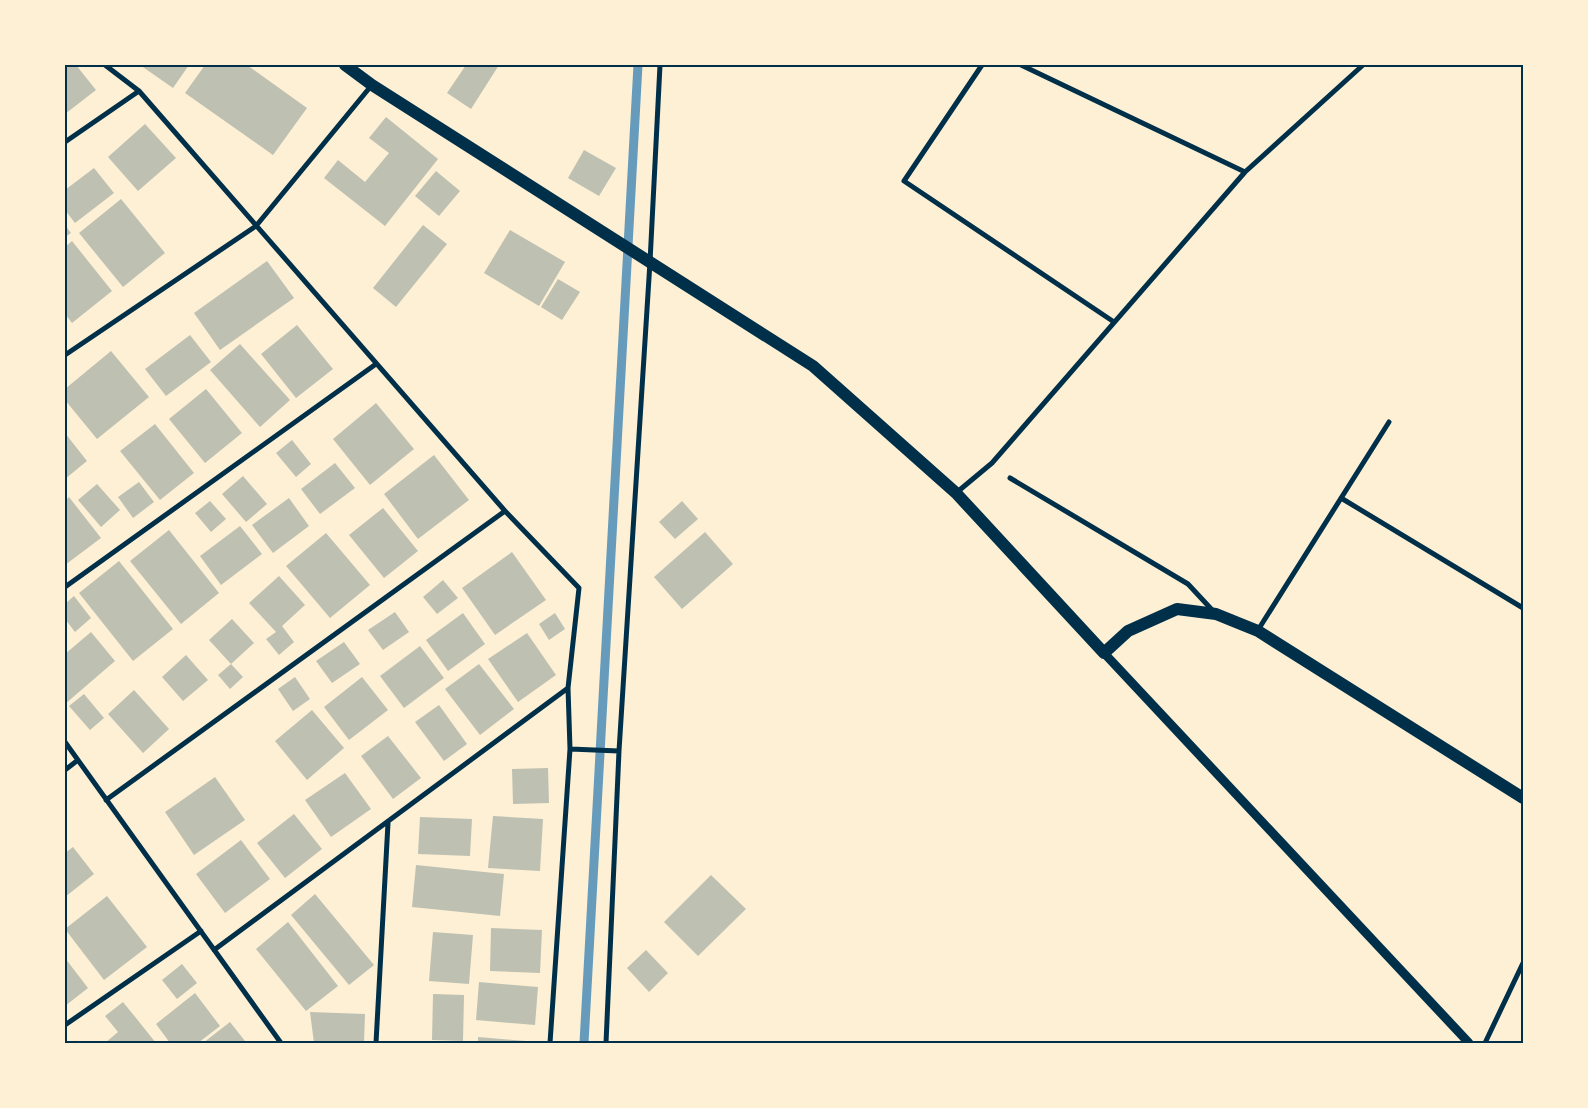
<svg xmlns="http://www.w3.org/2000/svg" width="1588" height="1108" font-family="'Source Serif 4',serif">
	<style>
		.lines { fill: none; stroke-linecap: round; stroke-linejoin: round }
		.stream { stroke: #669bbc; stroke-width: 9 }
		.building { fill: #bec0b2 }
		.minor { stroke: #003049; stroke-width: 5 }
		.tertiary { stroke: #003049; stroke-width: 9 }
		.primary { stroke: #003049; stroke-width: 12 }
		.neatline { fill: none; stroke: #003049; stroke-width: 2 }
	</style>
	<rect width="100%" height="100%" fill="#fdf0d5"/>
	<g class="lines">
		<path class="stream" d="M584,1043L638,65"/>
	</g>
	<path class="building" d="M68,65H76L96,90L65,114V67Z
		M140,65H189L173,88Z
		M205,65H247L307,108L273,155L185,93Z
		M466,65H499L471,109L447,93Z
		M386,117L438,159L385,226L324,178L338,160L365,182L389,153L369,138Z
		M145,124L176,158L138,191L108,157Z
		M584,150L616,168L599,196L568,178Z
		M94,168L114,193L75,223L65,210V190Z
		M436,171L460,191L439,216L415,196Z
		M121,199L165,253L123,287L79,233Z
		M65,225L71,233L65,237Z
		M423,225L447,244L396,307L373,288Z
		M510,230L565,262L539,306L484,273Z
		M72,241L112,291L72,323L65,314V247Z
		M267,261L294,298L220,350L194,313Z
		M558,279L580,292L562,320L541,307Z
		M297,325L333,369L296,398L261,354Z
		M190,335L211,362L166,396L145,369Z
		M240,344L290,400L260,427L210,370Z
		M111,351L149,397L97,439L65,400V389Z
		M206,389L242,433L205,463L169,419Z
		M376,403L414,449L370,485L333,439Z
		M155,424L194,473L160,500L120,451Z
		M65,433L87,461L65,479Z
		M292,440L311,464L296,477L276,453Z
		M434,455L469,500L418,539L384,494Z
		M335,463L355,488L320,514L301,489Z
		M243,476L267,504L246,522L222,494Z
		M139,482L154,502L133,518L118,497Z
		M97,484L120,510L101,527L78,500Z
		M69,497L101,538L65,565V501Z
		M289,498L309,526L273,553L252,525Z
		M210,501L226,519L211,532L195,513Z
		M682,501L698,519L675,539L659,522Z
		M383,508L418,551L384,578L349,535Z
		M240,526L262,554L221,585L200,556Z
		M169,530L219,593L181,624L130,561Z
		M705,532L733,564L682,609L654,577Z
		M326,533L370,585L330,618L286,566Z
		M512,552L546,600L495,635L462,588Z
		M119,561L173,629L133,661L79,593Z
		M279,576L305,605L282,626L294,642L279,655L266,639L276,632L249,603Z
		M443,580L458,598L437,614L423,597Z
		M74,596L91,618L75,632L65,619V604Z
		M395,612L409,632L383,650L368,630Z
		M463,613L485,644L448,671L426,640Z
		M555,613L565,629L549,640L539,624Z
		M232,619L254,643L231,664L209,640Z
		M91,632L115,661L65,704V654Z
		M527,633L556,675L518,702L488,659Z
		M344,642L360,664L332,683L316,661Z
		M420,646L444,678L404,708L380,676Z
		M186,655L208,680L183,701L162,677Z
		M231,664L243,677L230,689L218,675Z
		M479,664L514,709L480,735L445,689Z
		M295,677L310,699L293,711L278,689Z
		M362,677L388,710L349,740L324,707Z
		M134,690L169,729L143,753L108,714Z
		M84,694L104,718L90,730L69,706Z
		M439,705L467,744L444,761L415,722Z
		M312,710L344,748L307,780L275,741Z
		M388,736L421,778L393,799L361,756Z
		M548,768L549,803L513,804L512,769Z
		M345,773L371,809L331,837L305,800Z
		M215,777L245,820L194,855L165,812Z
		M294,814L322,849L285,878L257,843Z
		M493,816L543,819L540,871L488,868Z
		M420,817L472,819L470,856L418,854Z
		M241,840L270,879L225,913L196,874Z
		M73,847L94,874L65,897V853Z
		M416,865L504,874L500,916L412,907Z
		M711,875L746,909L698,956L664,922Z
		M315,894L374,965L349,985L291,915Z
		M107,896L147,947L104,980L65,929Z
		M288,922L338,986L306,1011L256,949Z
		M491,928L542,930L540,973L490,971Z
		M433,932L473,935L469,984L429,981Z
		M646,950L668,973L649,992L627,968Z
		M65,958L88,988L65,1006Z
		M182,964L197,983L177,999L162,980Z
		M479,982L538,987L535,1025L476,1020Z
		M195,993L220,1026L198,1043H170L156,1024Z
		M433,994L464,995L463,1041L432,1040Z
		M123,1002L136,1018L156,1043H105L118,1032L105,1016Z
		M310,1012L365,1014L364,1043H314Z
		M230,1022L245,1041L243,1043H203Z
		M478,1037L538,1042V1043H478Z"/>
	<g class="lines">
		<path class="minor" d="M105,65L139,91L505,511L579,588L568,688L570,749L550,1043
			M982,65L904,181L1114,322
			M1021,65L1245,172
			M65,142L139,91
			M65,355L256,226L371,86
			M1010,478L1188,584L1214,612
			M956,493L992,463L1245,172L1363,65
			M1341,498L1523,608
			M65,587L376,364
			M1258,630L1389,422
			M65,742L281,1043
			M570,749L619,751
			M65,770L78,760
			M106,800L505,511
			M214,950L568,688
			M65,1025L201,931
			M376,1043L388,823
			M606,1043L619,751L650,262L660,65
			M1485,1043L1523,963"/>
		<path class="tertiary" d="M1104,653L1469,1043"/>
		<path class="primary" d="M345,65L372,85L813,366L956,493L1104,653L1128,631L1177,609L1216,614L1258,631L1523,798"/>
	</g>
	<rect width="1588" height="1108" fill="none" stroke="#fdf0d5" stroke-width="132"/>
	<rect x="66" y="66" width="1456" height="976" class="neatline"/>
</svg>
